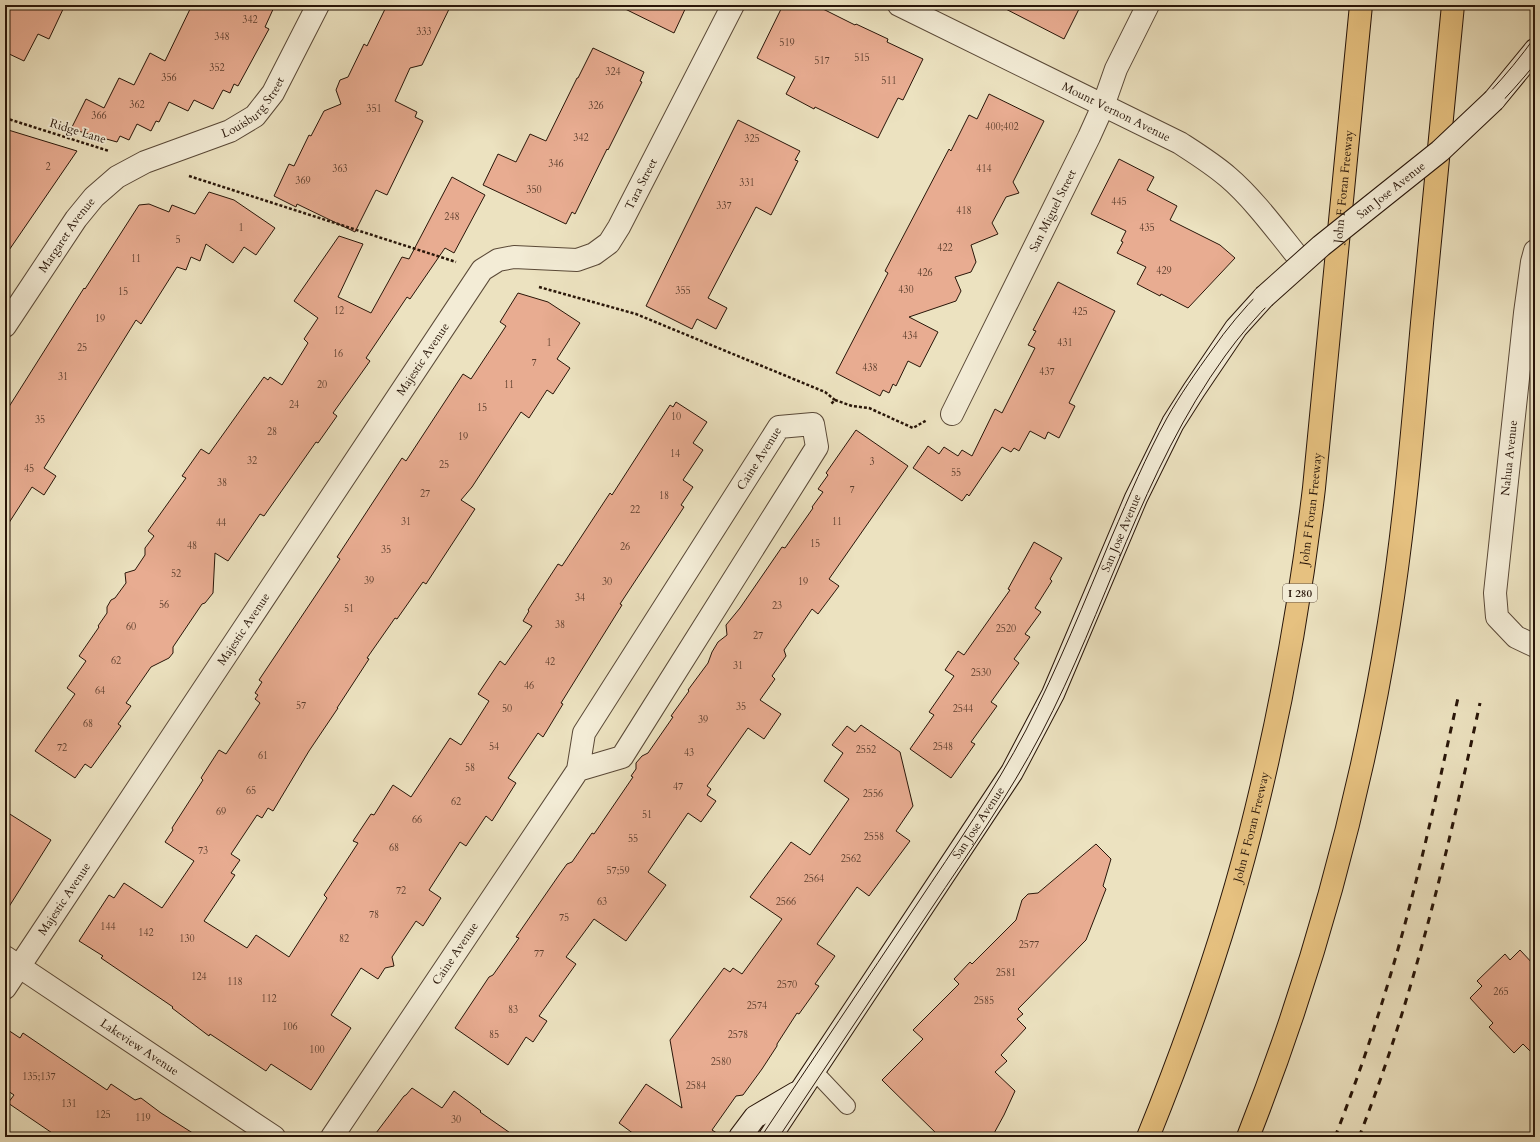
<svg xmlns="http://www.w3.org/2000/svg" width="1540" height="1142" font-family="Cardo,serif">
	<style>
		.building { fill: #e8ac91; stroke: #291609 }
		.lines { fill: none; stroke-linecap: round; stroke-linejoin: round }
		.service-casing { stroke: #5a4937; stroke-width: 18 }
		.minor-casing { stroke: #5a4937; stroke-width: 24 }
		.secondary-casing { stroke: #291609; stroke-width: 24 }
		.motorway-casing { stroke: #291609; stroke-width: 24 }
		.path { stroke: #291609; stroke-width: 2.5; stroke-dasharray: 3 2; stroke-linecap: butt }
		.service { stroke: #f3ecd6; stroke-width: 16 }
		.minor { stroke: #f3ecd6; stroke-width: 22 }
		.secondary { stroke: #f3ecd6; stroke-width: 22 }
		.motorway { stroke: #e6c180; stroke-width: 22 }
		.tram { stroke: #291609; stroke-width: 1 }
		.rail { stroke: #291609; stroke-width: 3; stroke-dasharray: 7 7; stroke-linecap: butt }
		.secondary-bridge-casing { stroke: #291609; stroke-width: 24; stroke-linecap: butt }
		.secondary-bridge { stroke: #f3ecd6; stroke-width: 22 }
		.labels { text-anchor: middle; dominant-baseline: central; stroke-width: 3.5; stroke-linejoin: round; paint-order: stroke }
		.number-label { font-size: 10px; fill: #593c2b }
		.shield { fill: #f3ecd6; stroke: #665646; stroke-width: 1 }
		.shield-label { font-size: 11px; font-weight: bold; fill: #291609 }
		.street-label { font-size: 12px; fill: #291609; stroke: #f3ecd6 }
	</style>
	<rect width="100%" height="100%" fill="#ece2c0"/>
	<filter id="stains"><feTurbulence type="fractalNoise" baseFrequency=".005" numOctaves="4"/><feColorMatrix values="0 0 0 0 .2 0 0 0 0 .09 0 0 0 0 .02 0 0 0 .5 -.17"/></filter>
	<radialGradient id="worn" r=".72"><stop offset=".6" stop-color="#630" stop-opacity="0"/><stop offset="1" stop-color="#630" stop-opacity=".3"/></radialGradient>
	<path class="building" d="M5,5H65L49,39L38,34L24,61L5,52Z
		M192,5H275L265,27L269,29L238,86L234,84L230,93L223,90L213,109L194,100L188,111L169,102L159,122L156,121L151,131L137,124L129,140L120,136L117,142L71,129L86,99L104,108L119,78L134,85L150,53L165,61Z
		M387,5H451L422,65L410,68L395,101L417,112L415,117L423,121L387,195L376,190L355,232L297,204L296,207L274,196L289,164L294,166L309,135L311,136L324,111L341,104L336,90L340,80L348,77L364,44L367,46Z
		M617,5H687L674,33Z
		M783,5H815L855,25L856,24L888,39L887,42L923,59L903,100L898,98L878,138L815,107L814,109L786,94L795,77L757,58Z
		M998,5H1081L1064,39Z
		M593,48L644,72L640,81L642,82L608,150L607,149L575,214L572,212L566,224L483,185L498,154L516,162L530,134L546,141L577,78H578Z
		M989,94L1044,121L1013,182L1019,193L1006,197L992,223L998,234L971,245L976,262L971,272L955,277L961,291L956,301L909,317L938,332L920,367L908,361L896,386L893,384L889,393L883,390L880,396L836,373L888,273L885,271L949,149L951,151L969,115L977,119Z
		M738,120L800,151L795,160L798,161L771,215L756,207L708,298L727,308L716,329L697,319L692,329L646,306Z
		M5,129L77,151L5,256Z
		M1119,159L1154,177L1147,190L1177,206L1170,220L1220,245L1235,258L1188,308L1161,294L1160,296L1137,284L1146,267L1117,253L1123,242L1121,241L1126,231L1091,214Z
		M452,177L485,195L454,253L445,248L410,299L407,297L366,358L370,361L333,413L337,416L318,443L316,442L264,516L260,514L228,561L215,553L213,593L205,603L202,604L173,647V653L169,658L151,667L126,703L131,706L118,724L121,726L91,768L85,764L75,778L35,751L75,694L67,688L86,661L79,656L99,627L98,626L107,613V607L111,600L115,598L126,583L125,573L135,570L145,555V548L154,536L148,531L186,478L182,476L201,449L209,454L264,377L268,380L270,377L282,385L308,343L304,339L318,318L294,301L339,236L363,244L338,297L371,313L402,257L409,259Z
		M209,192L234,200L275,228L256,255L244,247L233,263L206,244L200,261L191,257L186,270L177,267L141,324L136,320L44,468L56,476L44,495L32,487L5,529V413L84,288L85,289L139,205L149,204L169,212L172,205L195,214Z
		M1058,282L1115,311L1069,403L1075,406L1059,438L1048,432L1045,439L1030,431L1019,451L1014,448L1011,452L1002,447L969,496L967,494L962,501L913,468L928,446L939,454L944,447L958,456L962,450L972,456L995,409L1002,413L1035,348L1028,345L1036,331L1033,330Z
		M518,293L548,302L580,323L557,359L570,368L553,394L547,390L529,418L521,412L472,487L461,500L475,509L439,564L426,584L423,582L397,619L395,618L367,658L369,659L337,708H338L309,751L273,811L268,808L262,818L257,815L231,854L240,860L231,873L235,875L204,921L247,948L256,935L289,957L327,898L324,895L358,843L353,841L371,814L374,815L393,785L411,797L450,738L461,745L489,701L478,694L500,661L505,665L532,626L523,621L529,611L528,610L558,564L562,566L610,493L612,495L670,405L673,407L676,402L707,422L693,443L703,450L683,480L693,487L681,505L684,507L620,604L622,605L561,703L563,704L543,737L538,733L508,778L516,783L492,821L486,816L466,846L460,842L429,890L441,898L423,926L416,921L392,957L394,966L385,968L378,979L361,968L331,1015L351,1028L311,1090L271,1064L266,1071L210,1034L209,1036L172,1008L173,1007L101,958L103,956L79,941L109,895L114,898L124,883L162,908L194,861L165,842L173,830L172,828L203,780L201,778L219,750L226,754L260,703L255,699L258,695L255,693L262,682L259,680L340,559L337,557L402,458L406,461L463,374L471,379L506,326L500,322Z
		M856,430L908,466L829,579L839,586L818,614L812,609L784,650L786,656L772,676L775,679L760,700L781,714L764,739L748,728L707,786L711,789L707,795L716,801L701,822L688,813L648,872L666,885L626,941L594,919L566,957L576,964L539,1016L547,1021L533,1042L526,1037L508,1065L455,1028L489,977L493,975L519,938L516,937L559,875L567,864L572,862L592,833L594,834L633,777L631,776L636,769V763L642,756L648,753L673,717L671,716L689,691L688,690L708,663L712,652L718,642L727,635L726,625L740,608L782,547L785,548L813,508L812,507L823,492L818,489L828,475L826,473Z
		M1034,542L1062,558L1050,579L1052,581L1035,608L1041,612L1025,634L1030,637L1014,659L1019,663L991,702L997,706L971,742L975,744L951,778L910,749L934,715L929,712L954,676L945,670L958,651L964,655L1010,590L1008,589Z
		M861,725L900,752L913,806L896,831L910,841L869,896L857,887L817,944L835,956L815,984L819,986L799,1014L797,1013L777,1044V1046L762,1069L743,1095L736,1096L712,1130L723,1137H638L619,1123L646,1084L682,1108L670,1040L724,968L730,972L733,968L742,974L782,919L750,897L791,842L810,855L849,799L824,781L843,753L832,745L847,726L855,732Z
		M5,811L51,840L5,913Z
		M1096,844L1111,859L1103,886L1106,889L1086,940L1018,1009L1023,1014L1017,1019L1026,1028L1001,1055L1007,1061L995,1072L1015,1091L1004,1115L992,1137H940L882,1080L923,1039L913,1030L959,984L954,979L970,962L972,964L1016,920L1022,900L1028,894L1038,893Z
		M1520,950L1535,966V1056L1523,1044L1514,1053L1489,1027L1493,1023L1470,998L1482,986L1477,981L1505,954L1510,960Z
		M5,1028L20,1038L23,1033L107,1090L111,1084L135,1100L141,1098L161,1113L199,1137H58L8,1103L14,1095L5,1089Z
		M412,1088L442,1108L454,1091L481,1111L480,1112L516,1137H373L404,1096L406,1095Z"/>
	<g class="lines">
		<defs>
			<path id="service" d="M814,1071L847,1106"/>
			<g id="minor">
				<path id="s1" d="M899,5L1180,143C1197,154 1213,164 1228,177C1254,199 1280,235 1302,262"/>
				<path d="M1535,251L1532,262L1525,313L1495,593L1497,617L1516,637L1535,646"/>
				<path id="s2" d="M5,326L76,219L94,197L117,177L145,162L230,131L255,116L273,93L318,5"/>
				<path id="s3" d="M952,414L1089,137L1103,106L1116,69L1148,5"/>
				<path id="s4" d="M5,957L274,1137"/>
				<path id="s5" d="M5,988L482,270L498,260L514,257L577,260L594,254L609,243L619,227L733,5"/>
				<path id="s6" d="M332,1137L578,770L584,733L779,427L813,424L817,447L622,757L578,770"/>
			</g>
			<g id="secondary">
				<path d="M1494,100L1535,50"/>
				<path d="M740,1137L755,1117L796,1093"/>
				<path id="s7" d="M770,1137L1012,772L1053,694L1136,498L1173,423L1194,390L1236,328L1264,297"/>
			</g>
			<g id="motorway">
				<path id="s8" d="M1148,1137C1191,1031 1229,922 1256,810C1282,704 1301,597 1314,488L1361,5"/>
				<path d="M1248,1137C1313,972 1361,798 1389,623C1405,523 1413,423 1422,323C1432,217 1443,111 1453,5"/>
			</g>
		</defs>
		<use href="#service" class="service-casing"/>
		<use href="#minor" class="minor-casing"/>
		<use href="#secondary" class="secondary-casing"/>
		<use href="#motorway" class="motorway-casing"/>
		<path class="path" d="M5,118L109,151
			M189,176L456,262
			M539,287L636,314L825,392L835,400L831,404
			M835,400L852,406L869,408L913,428L927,420"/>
		<use href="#service" class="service"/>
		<use href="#minor" class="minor"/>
		<use href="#secondary" class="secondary"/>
		<use href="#motorway" class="motorway"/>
		<path class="tram" d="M761,1137C813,1059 865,982 917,904C955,847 994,791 1026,730C1058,667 1085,601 1112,536C1129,497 1146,456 1167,418C1180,395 1196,372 1212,350C1271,264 1360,209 1437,142C1474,111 1507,76 1535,37
			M779,1137C830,1061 880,985 931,909C969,852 1009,795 1041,734C1106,610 1142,471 1225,356C1284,274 1370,219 1446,154C1479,127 1508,97 1535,64"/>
		<path class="rail" d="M1335,1137C1369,1050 1397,960 1419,869C1433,813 1445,755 1458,698
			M1359,1137C1414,997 1448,850 1480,703"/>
		<defs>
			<g id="secondary-bridge">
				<path id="s9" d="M1264,297L1321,246L1440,151L1494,100"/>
			</g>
		</defs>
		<use href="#secondary-bridge" class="secondary-bridge-casing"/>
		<use href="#secondary-bridge" class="secondary-bridge"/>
	</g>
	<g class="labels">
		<g class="number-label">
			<text x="250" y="20">342</text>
			<text x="424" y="32">333</text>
			<text x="222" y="37">348</text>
			<text x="787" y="43">519</text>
			<text x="862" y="58">515</text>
			<text x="822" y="61">517</text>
			<text x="217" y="68">352</text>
			<text x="613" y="72">324</text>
			<text x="169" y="78">356</text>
			<text x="889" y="81">511</text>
			<text x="137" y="105">362</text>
			<text x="596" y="106">326</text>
			<text x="374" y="109">351</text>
			<text x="99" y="116">366</text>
			<text x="1002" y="127">400;402</text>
			<text x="581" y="138">342</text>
			<text x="752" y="139">325</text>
			<text x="556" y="164">346</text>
			<text x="48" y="167">2</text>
			<text x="340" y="169">363</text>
			<text x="984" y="169">414</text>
			<text x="303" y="181">369</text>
			<text x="747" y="183">331</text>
			<text x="534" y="190">350</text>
			<text x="1119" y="202">445</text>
			<text x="724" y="206">337</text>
			<text x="964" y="211">418</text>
			<text x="452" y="217">248</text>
			<text x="241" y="228">1</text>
			<text x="1147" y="228">435</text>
			<text x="178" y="240">5</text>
			<text x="945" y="248">422</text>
			<text x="136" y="259">11</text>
			<text x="1164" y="271">429</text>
			<text x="925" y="273">426</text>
			<text x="906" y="290">430</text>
			<text x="683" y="291">355</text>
			<text x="123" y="292">15</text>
			<text x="339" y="311">12</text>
			<text x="1080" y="312">425</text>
			<text x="100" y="319">19</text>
			<text x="910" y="336">434</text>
			<text x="549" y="343">1</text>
			<text x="1065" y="343">431</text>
			<text x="82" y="348">25</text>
			<text x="338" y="354">16</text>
			<text x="534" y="363">7</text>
			<text x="870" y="368">438</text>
			<text x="1047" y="372">437</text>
			<text x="63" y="377">31</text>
			<text x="322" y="385">20</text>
			<text x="509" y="385">11</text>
			<text x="294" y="405">24</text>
			<text x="482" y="408">15</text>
			<text x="676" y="417">10</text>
			<text x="40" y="420">35</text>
			<text x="272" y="432">28</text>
			<text x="463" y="437">19</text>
			<text x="675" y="454">14</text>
			<text x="252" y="461">32</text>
			<text x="872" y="462">3</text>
			<text x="444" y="465">25</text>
			<text x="29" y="469">45</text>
			<text x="956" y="473">55</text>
			<text x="222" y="483">38</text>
			<text x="852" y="490">7</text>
			<text x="425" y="494">27</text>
			<text x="664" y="496">18</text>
			<text x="635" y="510">22</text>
			<text x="406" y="522">31</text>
			<text x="837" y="522">11</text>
			<text x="221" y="523">44</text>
			<text x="815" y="544">15</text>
			<text x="192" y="546">48</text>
			<text x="625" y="547">26</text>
			<text x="386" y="550">35</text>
			<text x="176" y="574">52</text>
			<text x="369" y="581">39</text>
			<text x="607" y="582">30</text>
			<text x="803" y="582">19</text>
			<text x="580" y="598">34</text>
			<text x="164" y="605">56</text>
			<text x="777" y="606">23</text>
			<text x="349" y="609">51</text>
			<text x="560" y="625">38</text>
			<text x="131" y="627">60</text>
			<text x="1006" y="629">2520</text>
			<text x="758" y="636">27</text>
			<text x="116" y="661">62</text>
			<text x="550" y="662">42</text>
			<text x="738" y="666">31</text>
			<text x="981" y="673">2530</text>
			<text x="529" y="686">46</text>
			<text x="100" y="691">64</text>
			<text x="301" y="706">57</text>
			<text x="741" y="707">35</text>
			<text x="507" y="709">50</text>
			<text x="963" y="709">2544</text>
			<text x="703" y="720">39</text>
			<text x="88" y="724">68</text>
			<text x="494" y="747">54</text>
			<text x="943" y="747">2548</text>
			<text x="62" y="748">72</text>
			<text x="866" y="750">2552</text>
			<text x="689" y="753">43</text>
			<text x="263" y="756">61</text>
			<text x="470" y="768">58</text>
			<text x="678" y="787">47</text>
			<text x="251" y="791">65</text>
			<text x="873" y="794">2556</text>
			<text x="456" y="802">62</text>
			<text x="221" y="812">69</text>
			<text x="647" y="815">51</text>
			<text x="417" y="820">66</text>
			<text x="874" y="837">2558</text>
			<text x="633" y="839">55</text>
			<text x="394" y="848">68</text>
			<text x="203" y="851">73</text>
			<text x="851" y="859">2562</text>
			<text x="618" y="871">57;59</text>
			<text x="814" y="879">2564</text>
			<text x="401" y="891">72</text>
			<text x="602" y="902">63</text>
			<text x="786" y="902">2566</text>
			<text x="374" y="915">78</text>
			<text x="564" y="918">75</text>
			<text x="108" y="927">144</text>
			<text x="146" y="933">142</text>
			<text x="187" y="939">130</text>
			<text x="344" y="939">82</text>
			<text x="1029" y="945">2577</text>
			<text x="539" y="954">77</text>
			<text x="1006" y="973">2581</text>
			<text x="199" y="977">124</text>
			<text x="235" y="982">118</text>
			<text x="787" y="985">2570</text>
			<text x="1501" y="992">265</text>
			<text x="269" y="999">112</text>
			<text x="984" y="1001">2585</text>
			<text x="757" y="1006">2574</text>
			<text x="513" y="1010">83</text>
			<text x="290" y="1027">106</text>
			<text x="494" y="1035">85</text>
			<text x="738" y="1035">2578</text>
			<text x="317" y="1050">100</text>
			<text x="721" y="1062">2580</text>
			<text x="39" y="1077">135;137</text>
			<text x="696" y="1086">2584</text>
			<text x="69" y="1104">131</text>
			<text x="103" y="1115">125</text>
			<text x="143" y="1118">119</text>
			<text x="456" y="1120">30</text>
		</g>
		<rect class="shield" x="1283" y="584" width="34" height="18" rx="3"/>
		<g class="shield-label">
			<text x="1300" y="593">I 280</text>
		</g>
		<g class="street-label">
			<text stroke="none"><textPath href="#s2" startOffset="343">Louisburg Street</textPath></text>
			<text stroke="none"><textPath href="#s1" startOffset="242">Mount Vernon Avenue</textPath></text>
			<text transform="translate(78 131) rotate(17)">Ridge Lane</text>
			<text stroke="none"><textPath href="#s5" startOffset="1064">Tara Street</textPath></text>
			<text stroke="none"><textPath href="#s8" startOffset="975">John F Foran Freeway</textPath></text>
			<text stroke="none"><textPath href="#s9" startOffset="166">San Jose Avenue</textPath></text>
			<text stroke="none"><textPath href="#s3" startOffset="227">San Miguel Street</textPath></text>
			<text stroke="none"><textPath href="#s2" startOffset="110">Margaret Avenue</textPath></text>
			<text stroke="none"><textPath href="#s5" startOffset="755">Majestic Avenue</textPath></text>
			<text transform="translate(1509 458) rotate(-84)">Nahua Avenue</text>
			<text stroke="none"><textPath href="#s6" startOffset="805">Caine Avenue</textPath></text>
			<text stroke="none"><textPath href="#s8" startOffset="651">John F Foran Freeway</textPath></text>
			<text stroke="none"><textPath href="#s7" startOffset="701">San Jose Avenue</textPath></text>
			<text stroke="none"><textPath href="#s5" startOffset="431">Majestic Avenue</textPath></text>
			<text stroke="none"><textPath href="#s7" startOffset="377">San Jose Avenue</textPath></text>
			<text stroke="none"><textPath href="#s8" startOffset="327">John F Foran Freeway</textPath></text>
			<text stroke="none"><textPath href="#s5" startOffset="107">Majestic Avenue</textPath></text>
			<text stroke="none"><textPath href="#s6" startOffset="221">Caine Avenue</textPath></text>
			<text stroke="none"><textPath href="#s4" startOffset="162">Lakeview Avenue</textPath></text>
		</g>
	</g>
	<rect width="1540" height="1142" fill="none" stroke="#ece2c0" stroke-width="20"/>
	<rect x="6" y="6" width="1528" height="1130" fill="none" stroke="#291609" stroke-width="2"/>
	<rect x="10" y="10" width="1520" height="1122" fill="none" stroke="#291609"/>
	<rect width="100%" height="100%" filter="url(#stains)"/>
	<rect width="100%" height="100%" fill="url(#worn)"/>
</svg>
